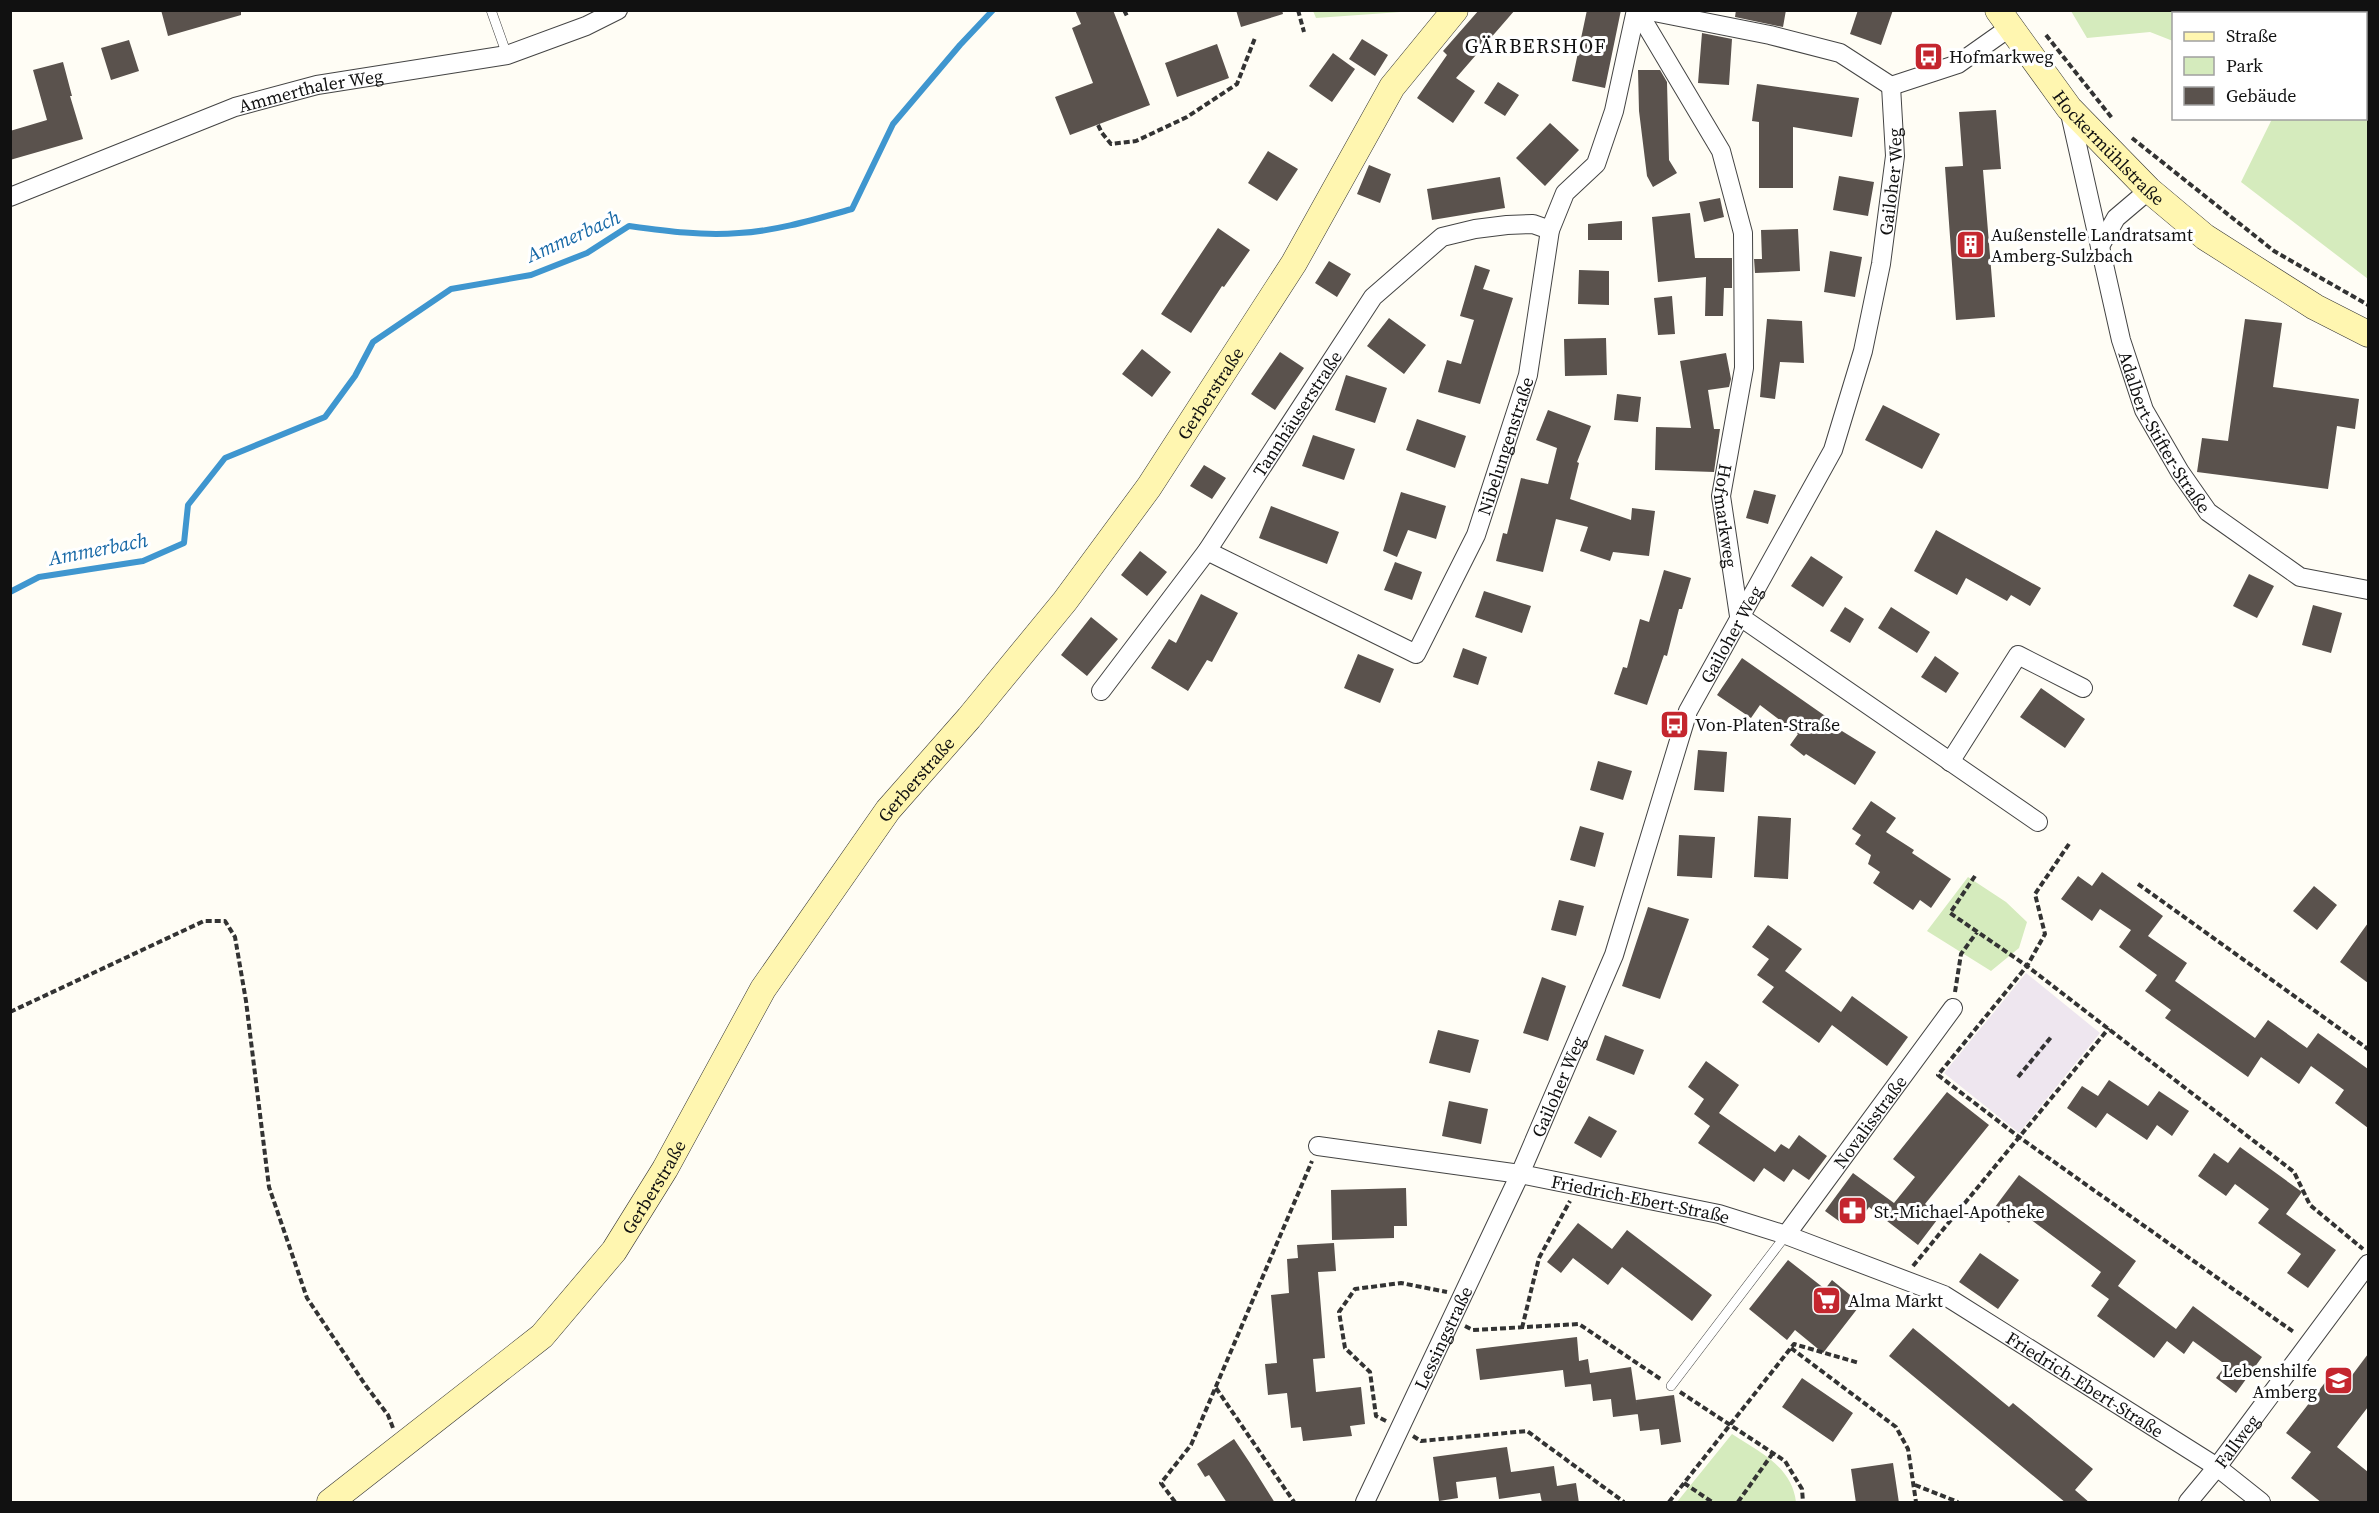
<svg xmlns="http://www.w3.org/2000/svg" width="2379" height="1513" font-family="'Source Serif 4',serif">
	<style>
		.industrial { fill: #eee6ef }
		.green { fill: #d5ebbd }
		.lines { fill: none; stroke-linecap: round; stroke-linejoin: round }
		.stream { stroke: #3f96cf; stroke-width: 6 }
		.building { fill: #5a524d }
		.lane-casing { stroke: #444; stroke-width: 10 }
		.street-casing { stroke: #444; stroke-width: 20 }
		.secondary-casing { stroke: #333; stroke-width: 27 }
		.path { stroke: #333; stroke-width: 4; stroke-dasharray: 6 3; stroke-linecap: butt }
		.lane { stroke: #fff; stroke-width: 9 }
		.street { stroke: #fff; stroke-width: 18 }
		.secondary { stroke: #fff6b0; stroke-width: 26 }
		.labels { text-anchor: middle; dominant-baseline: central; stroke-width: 6; stroke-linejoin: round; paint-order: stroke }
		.poi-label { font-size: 18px; fill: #111; stroke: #fff; text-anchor: start }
		.street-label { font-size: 18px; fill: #111; stroke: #fff }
		.neighbourhood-label { font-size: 20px; letter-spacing: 1.5px; fill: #111; stroke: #fff }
		.water-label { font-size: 20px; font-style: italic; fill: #1768a6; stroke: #fff }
	</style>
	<rect width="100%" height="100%" fill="#fffdf5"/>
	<path class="industrial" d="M2026,973L2100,1033L2019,1133L1944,1073Z"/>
	<path class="green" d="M1313,11V10L1415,11L1316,18Z
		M2071,11H2368V279L2241,182L2272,119L2366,118V14H2174L2173,41L2150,32L2087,38Z
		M1968,877L2006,902L2027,922L2019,948L1991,971L1927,931Z
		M1732,1434C1759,1452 1792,1466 1796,1502H1677Z"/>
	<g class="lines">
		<path class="stream" d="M10,592L39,577L143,561L184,543L188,505L225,458L325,417L355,376L373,342L451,289L531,275L587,253L629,226C666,231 702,236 739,233C777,231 816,219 852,209L893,124L960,45L993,10"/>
	</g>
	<path class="building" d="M161,10H241V15L168,36Z
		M1075,10H1113L1150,105L1070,135L1055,97L1093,83L1072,28L1081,24Z
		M1236,10H1282L1283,14L1241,27Z
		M1479,10H1515L1456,78L1475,91L1453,123L1417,98L1447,55L1443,51Z
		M1587,10H1621L1605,88L1572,81Z
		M1736,10H1786L1783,27L1735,17Z
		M1858,10H1893L1881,45L1850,34Z
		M1702,33L1732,39L1729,85L1698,83Z
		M1362,39L1388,55L1375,76L1349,59Z
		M129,40L139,71L111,80L101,48Z
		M1217,44L1229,78L1177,97L1165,63Z
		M1333,53L1355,69L1332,102L1309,86Z
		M63,62L72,96H70L83,139L10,160V131L47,120L33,70Z
		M1638,70H1660L1667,82L1669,160L1677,173L1653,187L1647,176L1639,111Z
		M1498,82L1519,95L1505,116L1484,103Z
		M1757,84L1859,98L1852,137L1793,127V188H1759V122L1752,121Z
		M1996,110L2001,169L1983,170L1995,317L1956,320L1945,167L1963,166L1959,112Z
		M1550,123L1579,150L1545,186L1516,158Z
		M1268,151L1298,169L1277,201L1248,183Z
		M1369,165L1391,174L1380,203L1357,194Z
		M1839,176L1874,182L1868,216L1833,210Z
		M1500,177L1505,208L1432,220L1427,189Z
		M1720,198L1724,217L1704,222L1699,202Z
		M1690,213L1695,258H1732V288H1724L1723,316H1705L1706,277L1658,282L1652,217Z
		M1622,221V240H1588V224Z
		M1218,228L1250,250L1224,287L1222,286L1191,333L1161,314Z
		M1798,229L1800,271L1755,273L1754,259H1762L1761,230Z
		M1830,251L1862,257L1855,297L1824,292Z
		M1329,261L1351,274L1337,297L1315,283Z
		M1475,265L1490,270L1483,289L1513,298L1480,404L1438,392L1447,360L1461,364L1474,320L1460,316Z
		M1579,270L1609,271V305L1578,304Z
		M1672,296L1675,334L1658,335L1654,298Z
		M1389,318L1426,345L1404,374L1367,346Z
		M1767,319L1802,321L1804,363L1780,362L1775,399L1760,397Z
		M2245,319L2282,323L2273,387L2359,399L2355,429L2337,426L2328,489L2197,472L2202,438L2228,441Z
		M1606,338L1607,375L1565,376L1564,339Z
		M1142,349L1171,372L1152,397L1122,374Z
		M1280,352L1304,368L1275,410L1251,394Z
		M1726,353L1731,379L1729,387L1708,390L1714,429H1720L1714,472L1655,470L1656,427L1691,428L1680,361Z
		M1346,375L1387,388L1375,423L1335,410Z
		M1617,394L1641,397L1638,422L1614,420Z
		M1883,405L1940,434L1922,469L1865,440Z
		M1548,410L1591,426L1577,462L1579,463L1570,499L1631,520L1632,508L1655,511L1649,556L1613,552L1610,561L1580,551L1588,527L1556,519L1543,572L1496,561L1503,533L1507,534L1521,478L1548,484L1557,448L1536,440Z
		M1417,419L1466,436L1455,468L1406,450Z
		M1313,435L1355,449L1344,480L1302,466Z
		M1204,465L1226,478L1212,499L1190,486Z
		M1754,490L1776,495L1768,524L1746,518Z
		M1401,492L1446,506L1436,539L1408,530L1397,557L1383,551Z
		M1271,506L1339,532L1327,564L1259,538Z
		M1936,530L2041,588L2030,606L2011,595L2007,601L1966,578L1957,595L1914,571Z
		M1140,551L1167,572L1147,596L1121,575Z
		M1811,556L1843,577L1823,607L1791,586Z
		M1395,562L1422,572L1412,600L1384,590Z
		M1664,570L1691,578L1682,609H1679L1667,656L1664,655L1647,705L1614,694L1623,667L1627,668L1640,619L1649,622Z
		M2249,574L2274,586L2257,618L2233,606Z
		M1484,591L1531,606L1522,633L1475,617Z
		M1201,594L1238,613L1212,662L1207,660L1188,691L1151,668L1169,639L1176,643Z
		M2313,605L2342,613L2331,653L2302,645Z
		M1845,607L1864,619L1850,643L1830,631Z
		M1891,607L1930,632L1917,653L1878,628Z
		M1091,617L1118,639L1087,676L1061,655Z
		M1463,648L1487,657L1478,685L1453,677Z
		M1358,654L1394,669L1380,703L1344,688Z
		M1935,656L1959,673L1946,693L1921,677Z
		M1742,658L1831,720L1829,723L1876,752L1855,785L1806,754L1804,756L1790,745L1798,734L1760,705L1751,718L1717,695Z
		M2041,688L2085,719L2065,748L2020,717Z
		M1698,750L1727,752L1724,792L1694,790Z
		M1598,761L1632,771L1623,800L1590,790Z
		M1871,801L1896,818L1886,832L1914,850L1912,853L1951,879L1931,908L1920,900L1913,910L1873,883L1880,872L1868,864L1871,855L1855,844L1861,835L1852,829Z
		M1758,816L1791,818L1788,879L1754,877Z
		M1580,826L1604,833L1595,867L1570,860Z
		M1679,835L1715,837L1712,878L1677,876Z
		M2102,872L2163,916L2148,936L2187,963L2175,981L2255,1038L2268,1020L2307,1048L2318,1033L2368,1069V1128L2335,1103L2344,1090L2311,1066L2299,1084L2261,1057L2248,1077L2165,1018L2171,1010L2145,991L2157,975L2119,947L2131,930L2100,909L2092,921L2061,899L2078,876L2092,886Z
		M2314,886L2337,905L2317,930L2293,911Z
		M1559,900L1584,906L1576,936L1551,930Z
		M1648,907L1689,919L1660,999L1622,986Z
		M2368,923V983L2340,962Z
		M1768,925L1802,949L1785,971L1841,1012L1852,996L1908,1037L1887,1066L1832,1025L1819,1043L1762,1002L1774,987L1757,975L1769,959L1752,947Z
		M1542,977L1566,986L1548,1041L1523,1033Z
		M1438,1030L1479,1040L1470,1073L1429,1063Z
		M1605,1035L1644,1050L1634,1075L1596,1060Z
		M1706,1061L1739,1085L1719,1113L1775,1152L1781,1144L1789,1149L1799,1135L1827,1156L1809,1180L1793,1169L1784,1182L1764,1168L1754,1182L1698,1143L1710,1126L1694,1114L1704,1099L1688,1087Z
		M2109,1080L2148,1106L2159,1091L2189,1111L2172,1136L2157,1125L2147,1140L2107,1113L2096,1128L2067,1108L2082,1086L2098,1096Z
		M1947,1092L1989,1125L1925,1204L1940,1216L1918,1245L1869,1207L1860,1220L1851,1213L1843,1224L1825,1211L1853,1173L1894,1203L1915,1177L1893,1159Z
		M1449,1101L1488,1109L1481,1144L1442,1136Z
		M1589,1116L1617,1131L1601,1158L1574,1143Z
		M2240,1147L2302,1192L2286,1214L2336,1250L2308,1288L2287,1273L2301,1254L2258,1223L2269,1209L2235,1184L2226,1196L2198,1176L2214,1153L2228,1163Z
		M2019,1175L2136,1261L2118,1286L2176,1329L2193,1306L2262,1357L2236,1393L2216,1378L2226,1365L2193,1341L2184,1354L2167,1341L2154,1358L2097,1316L2109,1299L2091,1286L2101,1272L2018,1210L2009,1223L1992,1211Z
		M1406,1188L1407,1226H1394V1238L1332,1240L1331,1190Z
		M1578,1223L1612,1249L1627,1230L1712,1295L1692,1321L1622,1267L1608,1285L1573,1258L1561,1273L1547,1262Z
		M1334,1243L1336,1271L1318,1272L1325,1358L1313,1359L1316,1392L1361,1387L1365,1424L1350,1426L1352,1436L1303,1441L1301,1427L1291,1428L1287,1393L1268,1395L1265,1364L1277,1363L1271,1295L1289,1293L1287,1259L1298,1258L1297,1245Z
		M1980,1253L2019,1280L1998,1309L1959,1282Z
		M1788,1260L1825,1289L1832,1280L1861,1304L1823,1353L1795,1330L1787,1340L1749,1309Z
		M1913,1328L2009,1407L2013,1403L2093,1469L2075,1490L2090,1503H2066L1889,1356Z
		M1577,1337L1579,1361L1588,1359L1590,1373L1631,1367L1638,1414L1613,1417L1611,1399L1593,1401L1590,1377L1591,1384L1565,1387L1563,1370L1480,1380L1476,1349Z
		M2368,1354V1407L2337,1447L2368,1472V1503H2322L2291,1478L2311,1452L2286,1433L2337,1367L2350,1378Z
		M1802,1378L1853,1413L1833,1442L1782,1407Z
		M1674,1395L1681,1442L1661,1445L1659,1429L1640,1431L1636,1400Z
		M1234,1439L1250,1463L1275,1503H1227L1209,1475L1205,1477L1197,1464Z
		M1507,1447L1511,1472L1554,1466L1557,1486L1576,1483L1579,1503H1542L1540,1493L1499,1499L1496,1477L1456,1482L1458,1498L1439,1501L1433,1457Z
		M1893,1463L1899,1503H1856L1851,1469Z"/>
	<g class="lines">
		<defs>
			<path id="lane" d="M491,10L507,55
				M1671,1386L1786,1235"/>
			<g id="street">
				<path id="s1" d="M1637,10L1721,151L1743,233L1744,368L1721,496L1739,616L2038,822"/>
				<path d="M1644,10L1770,35L1840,53L1891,86"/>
				<path d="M1891,86L1958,64L2009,28"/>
				<path id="s2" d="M2069,109L2121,340L2144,410L2180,472L2208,512L2300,577L2368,590"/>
				<path id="s3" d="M10,197L235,107L317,85L507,55L586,26L618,10"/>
				<path d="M2100,246L2116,218L2149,190"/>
				<path id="s4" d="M1207,551L1416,654L1476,535L1528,375L1550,230L1565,193L1596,164L1614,111L1636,10"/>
				<path id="s5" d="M1101,691L1207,551L1373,297L1442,237L1475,229L1507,225L1533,224L1550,230"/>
				<path d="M1950,762L2018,655L2083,688"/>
				<path id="s6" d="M1318,1146L1520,1174L1719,1214L1786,1235L1944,1295L2217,1467L2261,1502"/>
				<path id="s7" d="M1786,1235L1953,1008"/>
				<path id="s8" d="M1365,1502L1520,1174L1614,955L1688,711L1833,450L1863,351L1881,264L1895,156L1891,86"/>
				<path id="s9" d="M2188,1502L2217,1467L2368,1264"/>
			</g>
			<g id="secondary">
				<path id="s10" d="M1998,10L2069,108L2149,190L2205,237L2315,307L2368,334"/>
				<path id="s11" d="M330,1502L542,1336L614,1251L665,1169L763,989L888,810L969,718L1065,601L1149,487L1294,263L1392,87L1455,10"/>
			</g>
		</defs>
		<use href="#lane" class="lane-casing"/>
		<use href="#street" class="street-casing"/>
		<use href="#secondary" class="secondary-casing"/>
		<path class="path" d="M1124,10L1127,16
			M1298,10L1304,32
			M2046,35L2112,118
			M1098,125L1102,133L1111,144L1136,141L1187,117L1237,84L1255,38
			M2132,138L2274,251L2368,305
			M2069,844L2035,894L2045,934L2027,966L1938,1075L2019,1137L2295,1333
			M1975,876L1950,913L2027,966L2294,1172L2310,1205L2363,1249
			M2138,884L2368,1049
			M1955,992L1961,954L1977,932
			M10,1012L204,921H225L235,937L246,1001L269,1187L307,1298L366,1386L388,1415L393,1428
			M2018,1077L2052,1036
			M1913,1266L2109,1028
			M1465,1326L1473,1330L1579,1324L1662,1380
			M1522,1328L1539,1258L1570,1201
			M1791,1348L1896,1427L1908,1449L1916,1502
			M1216,1388L1294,1502
			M1680,1392L1785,1461L1802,1489L1803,1502
			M1386,1421L1376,1416L1370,1372L1345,1348L1339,1312L1355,1289L1401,1283L1447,1292
			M1413,1436L1421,1441L1527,1431L1624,1502
			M1684,1483L1712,1502
			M1915,1485L1958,1502
			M1175,1502L1161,1483L1191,1445L1312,1161
			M1669,1502L1794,1344L1859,1363
			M1738,1502L1773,1453"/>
		<use href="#lane" class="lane"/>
		<use href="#street" class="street"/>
		<use href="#secondary" class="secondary"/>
	</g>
	<defs>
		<symbol id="bus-square" viewBox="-11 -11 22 22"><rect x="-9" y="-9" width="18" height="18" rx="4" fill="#c4262e" stroke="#fff"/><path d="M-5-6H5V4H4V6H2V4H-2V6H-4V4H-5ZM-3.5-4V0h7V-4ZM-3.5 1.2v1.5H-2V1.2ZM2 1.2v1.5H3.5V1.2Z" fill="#fff"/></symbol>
		<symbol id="building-square" viewBox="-11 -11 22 22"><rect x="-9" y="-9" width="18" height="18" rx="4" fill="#c4262e" stroke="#fff"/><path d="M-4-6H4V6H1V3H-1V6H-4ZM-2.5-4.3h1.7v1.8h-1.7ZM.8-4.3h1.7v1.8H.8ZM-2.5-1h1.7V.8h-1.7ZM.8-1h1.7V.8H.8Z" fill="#fff"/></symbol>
		<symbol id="pharmacy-square" viewBox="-11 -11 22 22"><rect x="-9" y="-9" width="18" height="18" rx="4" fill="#c4262e" stroke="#fff"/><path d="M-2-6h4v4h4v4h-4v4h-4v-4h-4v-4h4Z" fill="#fff"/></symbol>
		<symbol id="supermarket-square" viewBox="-11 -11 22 22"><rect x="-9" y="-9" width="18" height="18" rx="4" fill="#c4262e" stroke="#fff"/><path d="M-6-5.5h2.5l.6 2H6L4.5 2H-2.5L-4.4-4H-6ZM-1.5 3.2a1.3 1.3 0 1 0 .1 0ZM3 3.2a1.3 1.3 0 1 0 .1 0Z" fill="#fff"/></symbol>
		<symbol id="school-square" viewBox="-11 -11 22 22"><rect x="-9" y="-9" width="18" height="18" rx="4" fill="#c4262e" stroke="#fff"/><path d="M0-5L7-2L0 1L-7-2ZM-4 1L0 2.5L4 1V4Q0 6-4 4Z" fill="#fff"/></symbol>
	</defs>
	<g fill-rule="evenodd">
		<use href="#bus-square" x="1912" y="40" width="33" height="33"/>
		<use href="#building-square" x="1954" y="228" width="33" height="33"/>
		<use href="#bus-square" x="1658" y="708" width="33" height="33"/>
		<use href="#pharmacy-square" x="1836" y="1194" width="33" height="33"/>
		<use href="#supermarket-square" x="1810" y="1284" width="33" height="33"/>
		<use href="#school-square" x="2322" y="1364" width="33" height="33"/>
	</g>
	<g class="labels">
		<g class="poi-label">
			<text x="1949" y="56">Hofmarkweg</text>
			<text x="1991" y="234">Außenstelle Landratsamt<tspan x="1991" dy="21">Amberg-Sulzbach</tspan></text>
			<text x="1695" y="724">Von-Platen-Straße</text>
			<text x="1874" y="1211">St.-Michael-Apotheke</text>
			<text x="1848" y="1300">Alma Markt</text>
			<text x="2317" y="1370" text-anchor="end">Lebenshilfe<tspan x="2317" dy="21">Amberg</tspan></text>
		</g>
		<g class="street-label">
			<text stroke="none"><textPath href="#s3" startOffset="320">Ammerthaler Weg</textPath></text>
			<text stroke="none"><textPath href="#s10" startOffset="177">Hockermühlstraße</textPath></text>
			<text stroke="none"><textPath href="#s8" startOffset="1430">Gailoher Weg</textPath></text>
			<text stroke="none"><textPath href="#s11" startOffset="1428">Gerberstraße</textPath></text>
			<text stroke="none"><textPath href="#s5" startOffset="340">Tannhäuserstraße</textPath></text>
			<text stroke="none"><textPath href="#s2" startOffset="339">Adalbert-Stifter-Straße</textPath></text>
			<text stroke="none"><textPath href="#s4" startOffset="460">Nibelungenstraße</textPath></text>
			<text stroke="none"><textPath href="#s1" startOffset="534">Hofmarkweg</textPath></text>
			<text stroke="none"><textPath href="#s8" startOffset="944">Gailoher Weg</textPath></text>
			<text stroke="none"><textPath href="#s11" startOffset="942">Gerberstraße</textPath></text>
			<text stroke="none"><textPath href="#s8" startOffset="458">Gailoher Weg</textPath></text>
			<text stroke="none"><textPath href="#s7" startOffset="141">Novalisstraße</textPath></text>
			<text stroke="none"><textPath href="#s11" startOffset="456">Gerberstraße</textPath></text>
			<text stroke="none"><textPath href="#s6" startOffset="327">Friedrich-Ebert-Straße</textPath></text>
			<text stroke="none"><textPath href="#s8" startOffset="182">Lessingstraße</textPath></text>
			<text stroke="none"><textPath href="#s6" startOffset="813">Friedrich-Ebert-Straße</textPath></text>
			<text stroke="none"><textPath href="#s9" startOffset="78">Fallweg</textPath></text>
		</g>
		<g class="neighbourhood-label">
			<text x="1536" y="46">GÄRBERSHOF</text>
		</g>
		<g class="water-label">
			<text transform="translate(573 236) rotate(-24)">Ammerbach</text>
			<text transform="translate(98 549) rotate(-11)">Ammerbach</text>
		</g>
	</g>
	<rect width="2379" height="1513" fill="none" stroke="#111111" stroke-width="24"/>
	<rect x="2172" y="12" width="195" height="108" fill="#ffffff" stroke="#a0a0a0" stroke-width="1.5"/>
	<rect x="2184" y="32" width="30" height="9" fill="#fff6b0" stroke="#a0a0a0" stroke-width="1.5"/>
	<text x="2226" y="42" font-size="18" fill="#111111">Straße</text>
	<rect x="2184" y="57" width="30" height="18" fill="#d5ebbd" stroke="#a0a0a0" stroke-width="1.5"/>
	<text x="2226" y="72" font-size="18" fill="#111111">Park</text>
	<rect x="2184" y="87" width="30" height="18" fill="#5a524d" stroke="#a0a0a0" stroke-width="1.5"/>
	<text x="2226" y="102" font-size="18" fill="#111111">Gebäude</text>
</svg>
